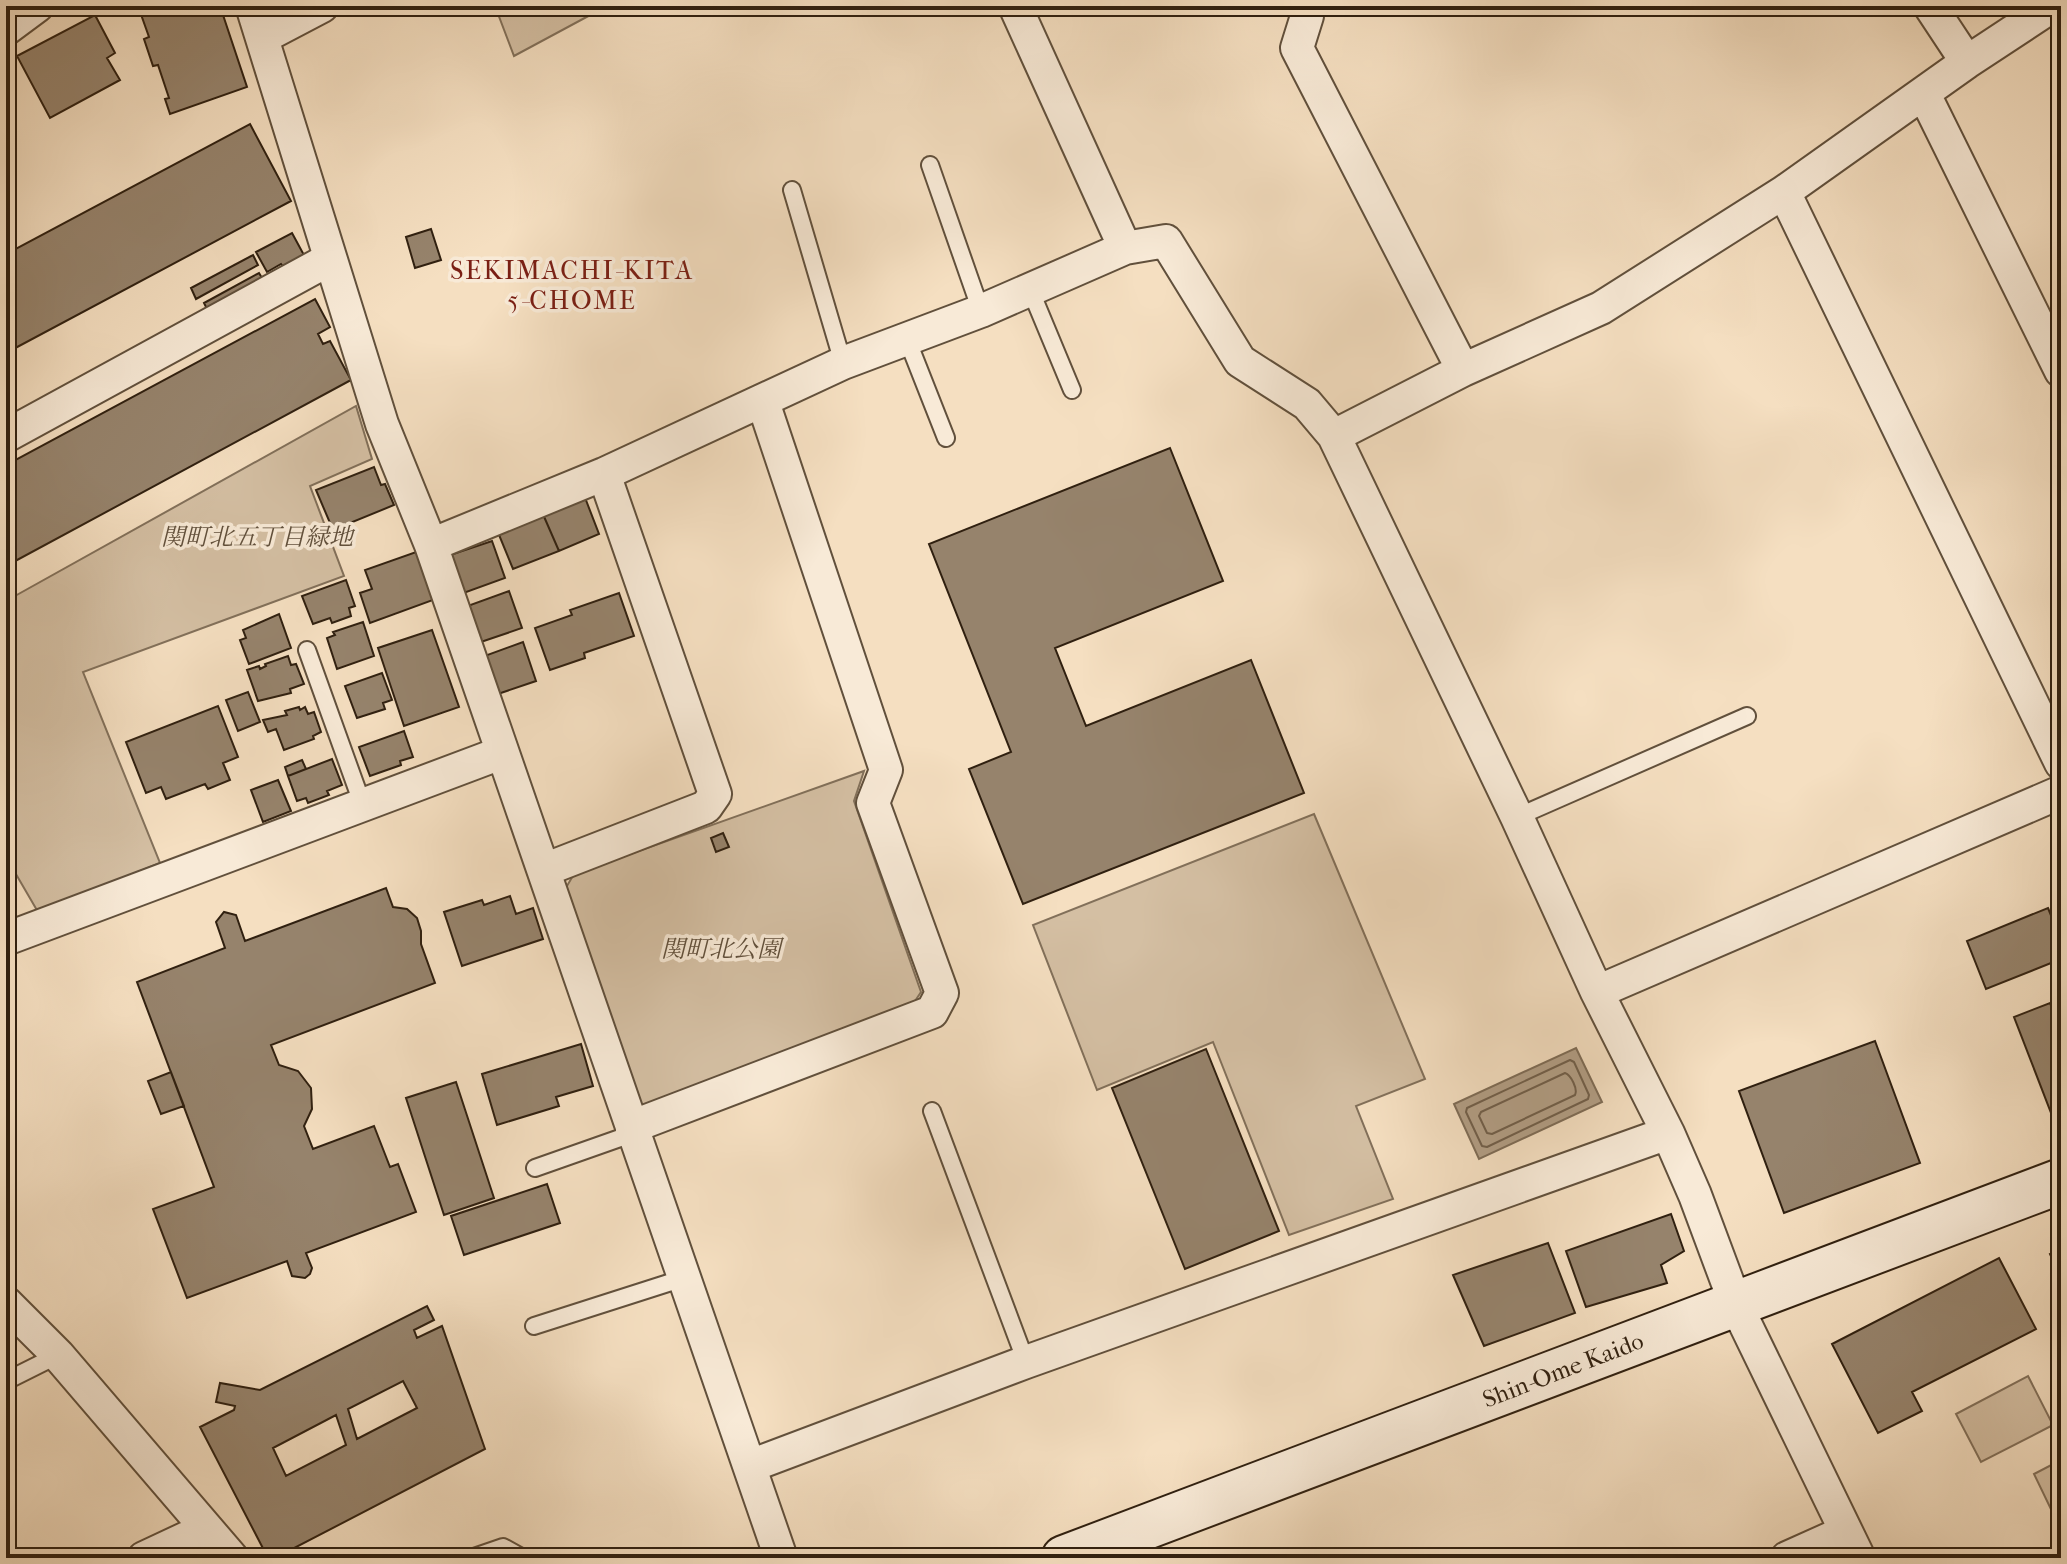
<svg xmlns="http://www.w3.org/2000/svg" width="2067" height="1564" font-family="'IM FELL French Canon','Noto Serif JP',serif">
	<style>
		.green { fill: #d4bfa3; stroke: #82705a; stroke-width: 2 }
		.water { fill: #b29e85; stroke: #7e6c56; stroke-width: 2 }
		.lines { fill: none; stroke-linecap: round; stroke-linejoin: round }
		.shore { stroke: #715f4a; stroke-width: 2 }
		.building { fill: #96836c; stroke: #302010; stroke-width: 2; fill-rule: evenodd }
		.lane-casing { stroke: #61503c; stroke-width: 20 }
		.street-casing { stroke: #61503c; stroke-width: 36 }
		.secondary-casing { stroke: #302010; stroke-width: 48 }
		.lane { stroke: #f8ead7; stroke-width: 16 }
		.street { stroke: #f8ead7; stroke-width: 32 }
		.secondary { stroke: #f8ead7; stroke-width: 44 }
		.labels { text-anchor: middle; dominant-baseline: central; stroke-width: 7; stroke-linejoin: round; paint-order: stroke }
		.park-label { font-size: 24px; font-style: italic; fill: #61503c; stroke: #f8ead7 }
		.street-label { font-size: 24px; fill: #302010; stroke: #f8ead7 }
		.neighbourhood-label { font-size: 26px; letter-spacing: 2px; fill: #7a1f14; stroke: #f8ead7 }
	</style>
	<rect width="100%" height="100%" fill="#f5dfc1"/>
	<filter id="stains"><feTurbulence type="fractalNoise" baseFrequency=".0025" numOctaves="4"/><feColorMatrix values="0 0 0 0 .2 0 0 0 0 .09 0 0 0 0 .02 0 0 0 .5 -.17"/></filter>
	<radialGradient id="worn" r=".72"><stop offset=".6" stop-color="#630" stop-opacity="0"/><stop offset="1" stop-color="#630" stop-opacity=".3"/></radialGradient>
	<path class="green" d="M495,6H607L514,56Z
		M356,406L372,459L310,486L344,576L83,672L160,863L38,912L6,857V601Z
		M864,771L854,801L921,992L911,1007L641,1108L564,891L574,874Z
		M1314,814L1425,1079L1356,1106L1393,1199L1289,1235L1213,1042L1097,1090L1033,925Z
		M2028,1376L2053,1425L1981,1462L1956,1414Z
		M2061,1460V1530L2034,1474Z"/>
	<path class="water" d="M1576,1048L1602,1102L1479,1159L1454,1104Z"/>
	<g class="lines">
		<path class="shore" d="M1570,1060L1574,1062L1589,1095L1588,1099L1487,1147L1482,1146L1466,1112L1467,1108Z
			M1565,1073C1571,1075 1578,1089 1575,1095L1492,1134L1487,1133L1479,1116L1481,1112Z"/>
	</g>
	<path class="building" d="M138,6H220L247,87L170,114L165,99L169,98L158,65L153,66L144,39L149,37Z
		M95,15L115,53L107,58L120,80L50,118L17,56Z
		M250,124L291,201L6,353V254Z
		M431,229L441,260L415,268L406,237Z
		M292,233L305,257L284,268L281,264L267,272L256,252Z
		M253,255L258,265L196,299L191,288Z
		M259,273L265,283L209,313L204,303Z
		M315,299L330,327L318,334L323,344L330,341L351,380L6,566V465Z
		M1170,448L1223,581L1055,648L1086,726L1251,660L1304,793L1023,904L969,769L1011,752L929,544Z
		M374,467L381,485L385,484L394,505L333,530L316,490Z
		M584,495L599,534L559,551L542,512Z
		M542,512L559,551L513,569L497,530Z
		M492,541L505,578L458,595L444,557Z
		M419,551L433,600L370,623L360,593L372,589L365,570Z
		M346,580L355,606L349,608L351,616L332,623L330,618L313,624L302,596Z
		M509,591L522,628L475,644L462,608Z
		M619,593L634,636L584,653L585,658L550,670L535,628L572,615L570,610Z
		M279,614L291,648L249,664L240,640L246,638L243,630Z
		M363,622L374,656L337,669L327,638L335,635L333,632Z
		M432,630L459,707L404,726L378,648Z
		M523,642L536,681L492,696L479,658Z
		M288,656L291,665L296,664L304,684L290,689L291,693L258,701L247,670L259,666L260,669L266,666L265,664Z
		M382,673L392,700L383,703L385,709L357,718L345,686Z
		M248,692L260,722L238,731L226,700Z
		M218,706L238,757L223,763L230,780L208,789L205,784L166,799L161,787L146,793L126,742Z
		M299,707L300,710L305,707L308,714L314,712L321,732L313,736L314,739L284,750L276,729L268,732L263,720L287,715L285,711Z
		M404,731L413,757L400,761L401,765L370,776L359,747Z
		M332,759L342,785L327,791L329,795L308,803L306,798L297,801L288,776Z
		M302,760L306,769L288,776L285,767Z
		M278,780L291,811L263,822L251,790Z
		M723,833L729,847L716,852L711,838Z
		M386,888L393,907L407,909L417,918L421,931V944L435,983L271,1045L279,1065L298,1071L311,1088L312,1109L304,1126L313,1149L374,1126L390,1167L398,1164L416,1212L306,1253L312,1268L310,1274L305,1278L292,1276L287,1261L187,1298L153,1209L214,1187L137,982L225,948L216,922L224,912L236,915L245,941Z
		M510,896L516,914L533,908L543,939L462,966L444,912L482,900L484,905Z
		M2048,908L2061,940V959L1986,989L1967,941Z
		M2050,1003L2061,1033V1130L2058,1131L2014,1017Z
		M1875,1041L1920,1163L1784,1213L1739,1091Z
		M581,1044L593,1086L556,1097L559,1106L497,1125L482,1074Z
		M1206,1049L1279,1231L1185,1269L1112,1088Z
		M171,1072L184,1106L161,1114L148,1081Z
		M456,1082L494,1198L444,1215L406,1098Z
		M547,1184L560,1223L464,1255L451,1216Z
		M1671,1214L1684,1251L1661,1265L1667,1283L1586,1307L1566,1251Z
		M1548,1243L1575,1313L1484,1346L1453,1275Z
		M2061,1249V1279L2050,1254Z
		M1999,1258L2036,1329L1912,1392L1922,1411L1878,1433L1832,1344Z
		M427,1306L434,1320L414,1330L417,1338L442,1326L485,1449L275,1558H268L200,1427L234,1410L235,1406L216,1402L220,1383L260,1390ZM403,1381L417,1408L357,1439L348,1409ZM336,1415L346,1445L286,1476L273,1448Z"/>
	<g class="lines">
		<defs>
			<path id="lane" d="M930,165L981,311
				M792,190L843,363
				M1030,289L1072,390
				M907,339L946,438
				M307,650L362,803
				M1517,817L1747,716
				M932,1111L1026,1362
				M535,1168L623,1137L632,1130
				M534,1326L684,1278
				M6,1381L58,1355
				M471,1558L503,1547L523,1558"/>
			<path id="street" d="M252,6L382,424L431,545L781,1558
				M1015,6L1125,248
				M1930,6L1967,62
				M1307,16L1297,48L1463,370
				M6,29L37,6
				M263,37L322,6
				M1924,94L2061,371
				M1784,192L2061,763
				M6,436L330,259
				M1334,436L1463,370L1601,308L1784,192L1967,62L2052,6
				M431,545L604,474L843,363L981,311L1125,248L1166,241L1240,361L1307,404L1334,436L1517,817L1597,992L1668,1133L1695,1195L1736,1305L1859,1558
				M544,870L706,807L715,794L604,474
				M6,939L501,753
				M1597,992L2061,792
				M632,1130L644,1122L932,1012L942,993L873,803L886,770L763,402
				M6,1303L58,1355L232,1558
				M750,1466L1026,1362L1668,1133
				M144,1558L206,1529
				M1787,1558L1845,1532"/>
			<path id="secondary" d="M1064,1558L2061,1181"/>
		</defs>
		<use href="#lane" class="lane-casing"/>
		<use href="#street" class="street-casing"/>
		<use href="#secondary" class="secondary-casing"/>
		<use href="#lane" class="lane"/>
		<use href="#street" class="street"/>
		<use href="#secondary" class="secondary"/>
	</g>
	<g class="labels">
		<g class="park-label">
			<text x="257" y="537">関町北五丁目緑地</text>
			<text x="721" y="949">関町北公園</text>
		</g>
		<g class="street-label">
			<text transform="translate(1563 1370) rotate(-21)">Shin-Ome Kaido</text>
		</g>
		<g class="neighbourhood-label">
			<text x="572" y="270">SEKIMACHI-KITA<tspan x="572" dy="30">5-CHOME</tspan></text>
		</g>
	</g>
	<rect width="2067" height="1564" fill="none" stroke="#f5dfc1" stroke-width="32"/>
	<rect x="8" y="8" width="2051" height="1548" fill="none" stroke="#302010" stroke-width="4"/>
	<rect x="16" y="16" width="2035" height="1532" fill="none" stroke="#302010" stroke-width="2"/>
	<rect width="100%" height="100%" filter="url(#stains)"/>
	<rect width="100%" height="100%" fill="url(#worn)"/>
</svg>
